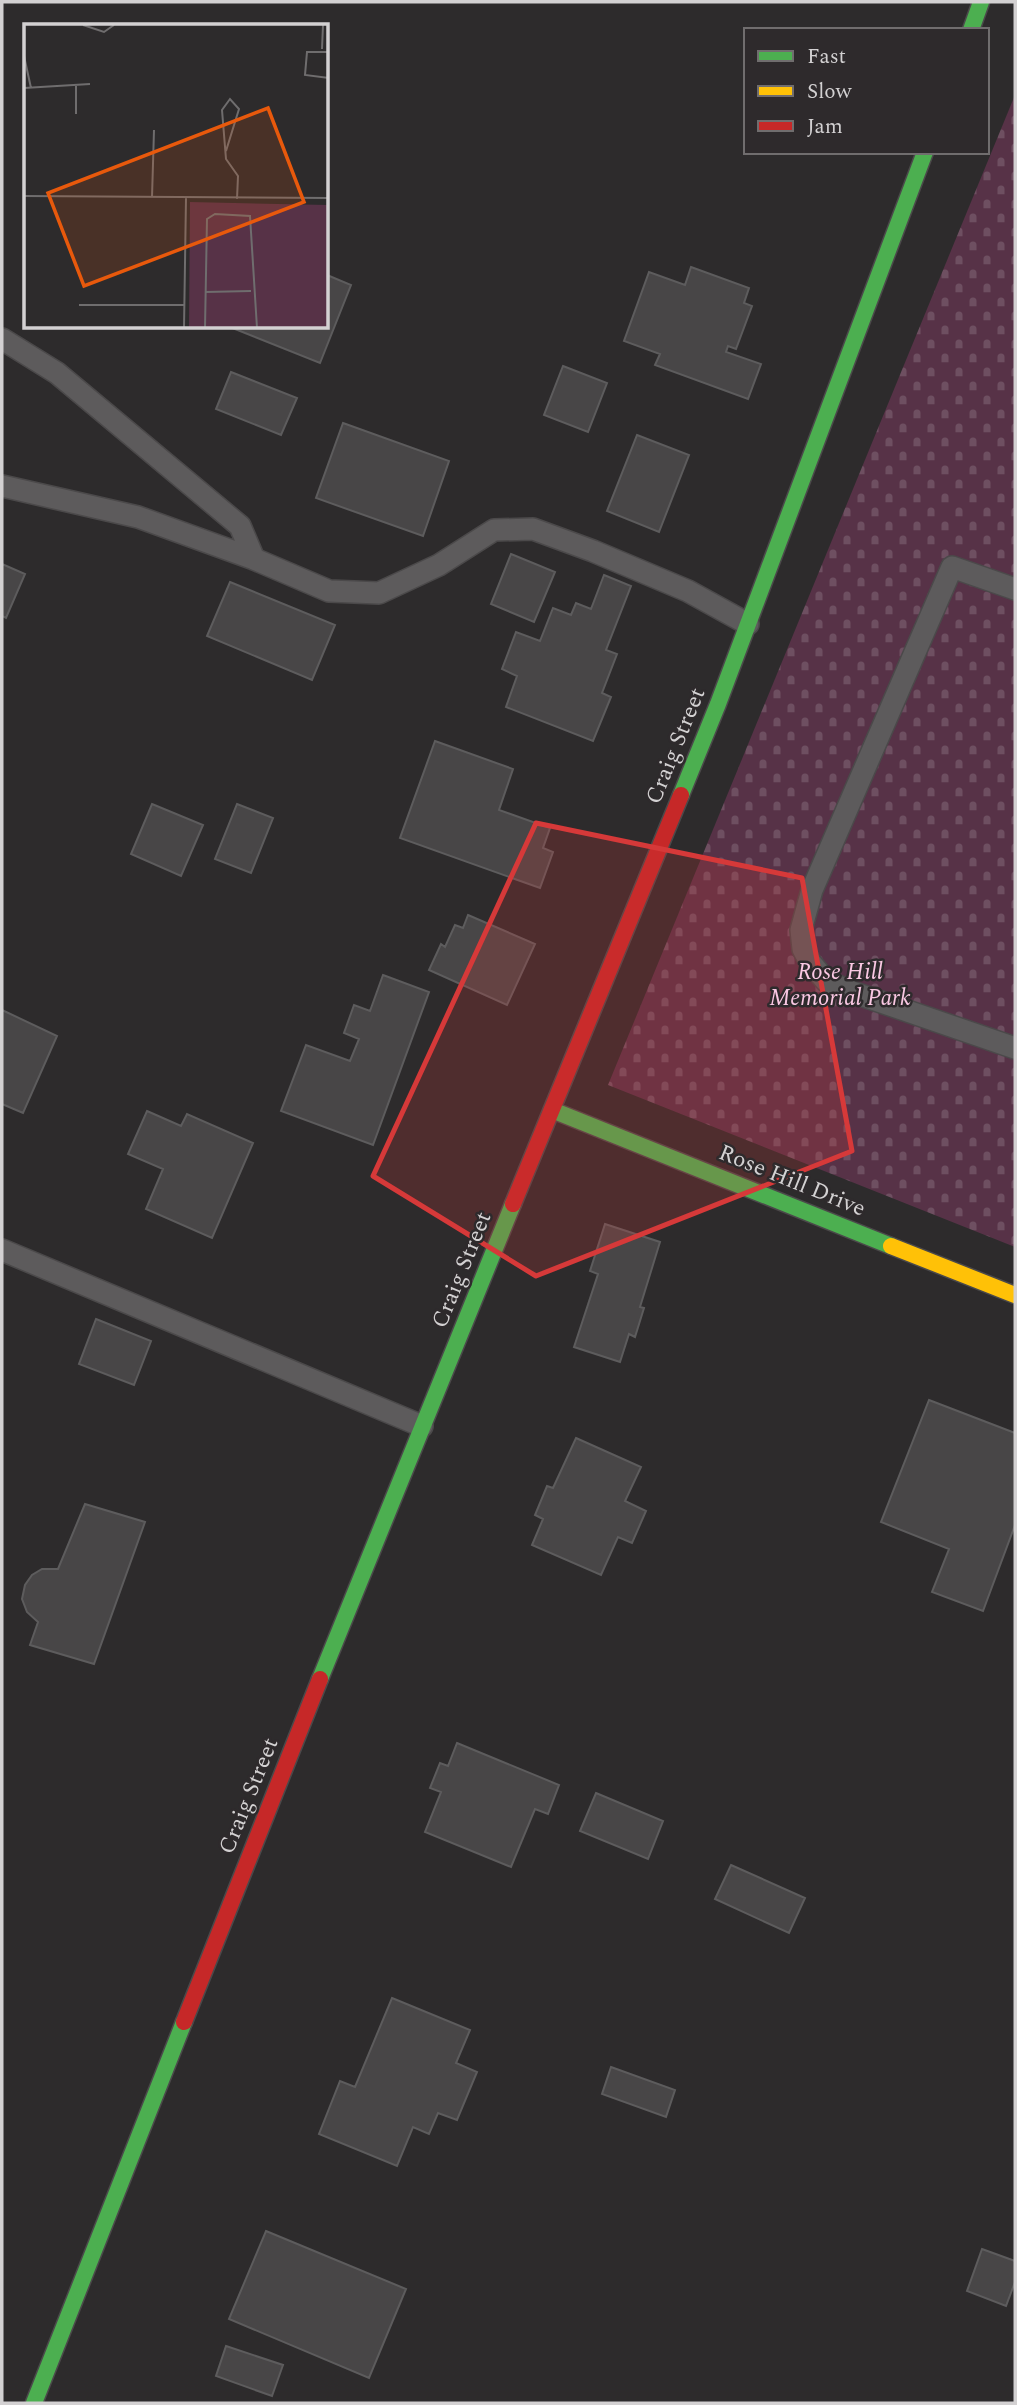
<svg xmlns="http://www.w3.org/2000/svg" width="1017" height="2405" font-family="Spectral,serif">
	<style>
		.cemetery { fill: url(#cemetery-stones) }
		.building { fill: #484647; stroke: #5d5c5d; stroke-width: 2 }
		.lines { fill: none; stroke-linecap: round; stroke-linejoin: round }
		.lane-casing { stroke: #4b494a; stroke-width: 24 }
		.fast-casing { stroke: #4b494a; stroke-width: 19 }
		.slow-casing { stroke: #4b494a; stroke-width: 19 }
		.jam-casing { stroke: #4b494a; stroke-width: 19 }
		.lane { stroke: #5d5b5c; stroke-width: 21 }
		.fast { stroke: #4caf50; stroke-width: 16 }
		.slow { stroke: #ffc107; stroke-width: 16 }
		.jam { stroke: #c62828; stroke-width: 16 }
		.marked { fill: #d63939; fill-opacity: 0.2; stroke: #d63939; stroke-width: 5; stroke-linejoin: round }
		.labels { text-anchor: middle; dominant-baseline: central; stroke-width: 5; stroke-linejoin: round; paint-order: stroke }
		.street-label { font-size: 23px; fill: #d3d1d2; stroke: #2e2a2c }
		.park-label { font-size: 23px; font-style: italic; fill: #fac8e3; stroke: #2e2a2c }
		.inset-road { fill: none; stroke: #6f6d6e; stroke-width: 2 }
		.view { fill: #e8590c; fill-opacity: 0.15; stroke: #e8590c; stroke-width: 3.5 }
		.inset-edge { fill: none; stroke: #d3d1d2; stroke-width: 3.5 }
	</style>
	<defs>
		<pattern id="cemetery-stones" width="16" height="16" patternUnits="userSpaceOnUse" patternTransform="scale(1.75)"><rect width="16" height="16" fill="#573247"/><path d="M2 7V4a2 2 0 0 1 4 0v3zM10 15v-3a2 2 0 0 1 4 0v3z" fill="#6e4f61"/></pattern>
	</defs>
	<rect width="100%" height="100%" fill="#2d2b2c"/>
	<path class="cemetery" d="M1015,95V1247L608,1085Z"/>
	<path class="building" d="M691,267L749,288L744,303L752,306L736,349L728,346L726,352L761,364L748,399L655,365L660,354L624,341L649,272L685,285Z
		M327,275L351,285L320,363L230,327H327Z
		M563,366L607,383L588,432L544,415Z
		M231,372L297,398L281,435L216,409Z
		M343,423L449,461L423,536L316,498Z
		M637,435L689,455L659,532L607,511Z
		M511,554L555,572L534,622L491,604Z
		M2,564L25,574L6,618L2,616Z
		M604,575L631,586L606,650L617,654L602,693L611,697L593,741L506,707L517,676L502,669L516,632L540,641L553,608L571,615L576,603L591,609Z
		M230,582L335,625L312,680L207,636Z
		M435,741L513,769L499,810L550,828L543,848L553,852L540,888L400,838Z
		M152,804L203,825L181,876L131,854Z
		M237,804L273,818L251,873L215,859Z
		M468,915L535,944L507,1005L429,970L441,944L445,947L455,925L463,928Z
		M383,975L429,992L373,1145L281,1111L306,1045L350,1061L359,1039L344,1033L354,1005L370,1011Z
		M2,1010L57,1036L23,1113L2,1104Z
		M147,1111L181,1126L187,1114L253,1143L212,1238L146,1209L163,1169L128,1154Z
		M605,1224L660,1242L640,1307L644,1308L635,1337L629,1334L620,1362L574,1347L598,1274L590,1271Z
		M96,1319L151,1341L134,1385L79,1364Z
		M929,1400L1015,1433V1525L983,1611L932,1592L949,1549L881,1522Z
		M576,1438L641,1467L625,1501L646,1511L632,1543L618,1537L601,1575L532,1545L543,1519L535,1515L547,1486L553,1488Z
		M85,1504L145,1522L94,1664L30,1645L38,1622L27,1612L22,1599L25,1585L32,1575L42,1569H58Z
		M457,1743L559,1785L548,1814L535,1809L511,1867L425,1832L441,1792L430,1788L440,1763L448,1766Z
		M596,1793L663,1821L648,1859L580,1831Z
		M731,1865L805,1898L789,1933L715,1899Z
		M392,1998L470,2030L456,2063L477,2072L457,2120L438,2113L429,2134L413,2127L397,2166L319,2134L340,2081L355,2087Z
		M611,2067L675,2090L666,2117L602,2094Z
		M266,2231L406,2289L369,2378L229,2319Z
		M982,2249L1015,2261V2282L1006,2306L967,2291Z
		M226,2346L283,2365L272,2396L216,2376Z"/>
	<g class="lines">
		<defs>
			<path id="lane" d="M2,339L57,373L240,526L254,559
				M2,486L138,517L254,559L329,591L379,593L439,565L494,530L533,529L593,551L688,591L748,624
				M1015,589L952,567L812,890L801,930L803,949L810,962L826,981L852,992L1015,1048
				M2,1250L422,1426"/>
			<path id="fast" d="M971,30L981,2
				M681,795L718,704L925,152
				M552,1110L891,1246
				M320,1679L513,1204
				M34,2403L184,2022"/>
			<path id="slow" d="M891,1246L1015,1295"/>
			<path id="jam" d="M513,1204L681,795
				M184,2022L320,1679"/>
		</defs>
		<use href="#lane" class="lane-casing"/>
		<use href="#fast" class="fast-casing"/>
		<use href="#slow" class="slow-casing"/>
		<use href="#jam" class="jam-casing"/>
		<use href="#lane" class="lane"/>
		<use href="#fast" class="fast"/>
		<use href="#slow" class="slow"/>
		<use href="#jam" class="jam"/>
	</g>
	<path class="marked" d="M536,823L802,878L852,1151L536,1276L373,1176Z"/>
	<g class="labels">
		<g class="street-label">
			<text transform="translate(676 746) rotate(-68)">Craig Street</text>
			<text transform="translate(792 1181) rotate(22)">Rose Hill Drive</text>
			<text transform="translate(462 1270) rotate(-68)">Craig Street</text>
			<text transform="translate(249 1796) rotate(-68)">Craig Street</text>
		</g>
		<g class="park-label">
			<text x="840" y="972">Rose Hill<tspan x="840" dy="26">Memorial Park</tspan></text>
		</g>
	</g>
	<g transform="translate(24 24)">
		<rect width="304" height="304" fill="#2d2b2c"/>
		<path d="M166,178L304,181V304H165Z" fill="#573247"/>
		<path class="inset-road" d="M59,1L80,8L90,1M298,25L299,1M305,28H283L281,51L305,54M0,32L7,64M0,64L66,60M52,90V61M202,127L215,85L206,75L198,86L202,135L214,152L213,175M0,172L305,174M128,173L130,106M181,268L227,267M55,281H160M160,304L162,174M181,304L183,195L191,190L226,192L233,304"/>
		<path class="view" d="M244,84L280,178L60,262L24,169Z"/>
		<rect width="304" height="304" class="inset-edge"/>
	</g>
	<rect width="1017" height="2405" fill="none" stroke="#d3d1d2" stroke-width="7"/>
	<rect x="744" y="28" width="245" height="126" fill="#2e2a2c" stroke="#706d6e" stroke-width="2"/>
	<rect x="758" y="51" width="35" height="10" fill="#4caf50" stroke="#706d6e" stroke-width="2"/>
	<text x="807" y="63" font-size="21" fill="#d3d1d2">Fast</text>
	<rect x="758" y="86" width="35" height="10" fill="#ffc107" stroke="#706d6e" stroke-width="2"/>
	<text x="807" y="98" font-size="21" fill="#d3d1d2">Slow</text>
	<rect x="758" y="121" width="35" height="10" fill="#c62828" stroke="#706d6e" stroke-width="2"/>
	<text x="807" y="133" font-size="21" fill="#d3d1d2">Jam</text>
</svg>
